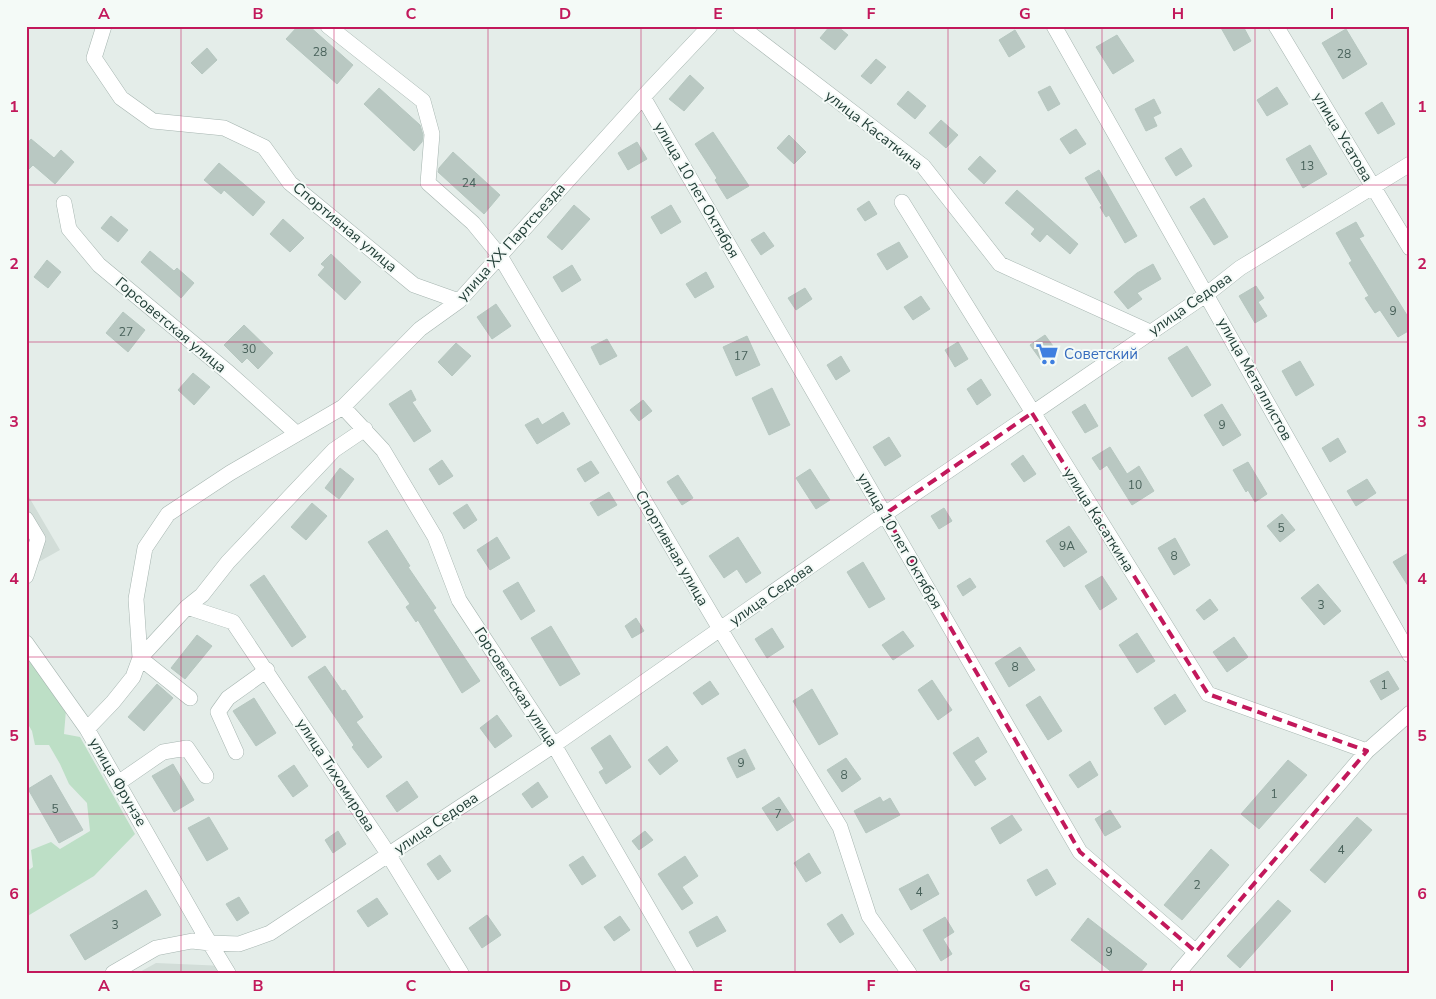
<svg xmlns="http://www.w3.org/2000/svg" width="1436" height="999" font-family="'Nunito Sans',sans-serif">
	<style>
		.built { fill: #d2ddd8 }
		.green { fill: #bddfc6 }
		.building { fill: #b9c8c2; stroke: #b6c7c0 }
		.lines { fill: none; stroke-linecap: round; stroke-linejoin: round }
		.minor-casing { stroke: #a6b5b0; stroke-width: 16 }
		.minor { stroke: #fff; stroke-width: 15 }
		.marked { fill: none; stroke: #c2185b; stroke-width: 4; stroke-dasharray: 10 6; stroke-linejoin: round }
		.grid { fill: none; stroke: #c2185b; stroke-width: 1; stroke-opacity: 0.55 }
		.labels { text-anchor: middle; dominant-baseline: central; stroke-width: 4; stroke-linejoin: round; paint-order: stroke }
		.number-label { font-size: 12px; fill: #48615a }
		.street-label { font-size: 15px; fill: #233f38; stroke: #f4faf7 }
		.shop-label { font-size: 15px; fill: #366cbe; stroke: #f4faf7; text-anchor: start }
		.neatline { fill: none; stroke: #c2185b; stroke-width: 2 }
		.grid-label { font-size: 16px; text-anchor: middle; font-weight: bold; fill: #c2185b }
	</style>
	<rect width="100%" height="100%" fill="#e4ede9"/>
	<path class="built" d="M26,492L60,550L26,569Z
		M156,963L225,966L229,973H138Z"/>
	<path class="green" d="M26,656L66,710L64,734L80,737L135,834L94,876L26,917V872L33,867L31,850L51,842L60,849L90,831L87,803L69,784L60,764L49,745H35L32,731L26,721Z"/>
	<path class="building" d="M298,26H309L353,65L337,84L286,39Z
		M830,26H837L848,35L835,50L820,38Z
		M1220,26H1243L1251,41L1234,51Z
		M1346,29L1367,64L1343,79L1322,43Z
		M1015,30L1025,47L1009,57L999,40Z
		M1117,35L1134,61L1113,74L1096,47Z
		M207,48L217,60L202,74L191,63Z
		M876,59L886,67L871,84L861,76Z
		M690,75L704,88L684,111L669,99Z
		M1050,86L1060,104L1048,111L1038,92Z
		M1277,87L1288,104L1267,116L1257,100Z
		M379,88L420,125L423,135L422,142L414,151L364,104Z
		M908,91L926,106L915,119L897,104Z
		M1154,99L1161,113L1153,117L1157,126L1146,131L1135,109Z
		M1382,102L1395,124L1378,134L1365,113Z
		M941,120L958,135L946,148L929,133Z
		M1076,129L1086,144L1070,154L1060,139Z
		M713,132L749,186L727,199L715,180L717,178L695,144Z
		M789,135L806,152L794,164L777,148Z
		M31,139L54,158L61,150L74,162L55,184L33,165L26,172V145Z
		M637,142L647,159L628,170L618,153Z
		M1310,145L1327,174L1303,188L1286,159Z
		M1181,148L1192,166L1176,176L1165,158Z
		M453,152L500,195L484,214L438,172L439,168Z
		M980,156L996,171L984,184L968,169Z
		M219,163L265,202L253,216L224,190L221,194L204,180Z
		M1099,170L1137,236L1125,243L1109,215L1106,217L1100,207L1102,206L1085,178Z
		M1017,190L1078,244L1070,254L1047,234L1040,242L1031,234L1035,229L1005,203Z
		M1204,198L1228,237L1214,245L1190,207Z
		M869,201L877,214L865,221L857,209Z
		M574,205L590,219L562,250L547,237Z
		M671,205L681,222L661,234L651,217Z
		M111,216L128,230L118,242L101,228Z
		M283,219L304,238L290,252L270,234Z
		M1356,222L1364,236L1359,238L1410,320V330L1398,337L1380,310L1375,313L1365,298L1369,296L1349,263L1352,261L1336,233Z
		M764,232L774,246L761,255L751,240Z
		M899,242L908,257L887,270L877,254Z
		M150,251L174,271L177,268L194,283L181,298L141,262Z
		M331,254L361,282L345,300L318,275L325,267L321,264Z
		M47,260L61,272L48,288L34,277Z
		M1153,264L1161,279L1137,293L1142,299L1128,309L1114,292L1137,273Z
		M572,265L581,280L562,292L553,277Z
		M706,272L714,287L695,298L686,284Z
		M1256,286L1264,298L1258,302L1267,316L1255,323L1239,296Z
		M805,288L812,299L796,310L788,298Z
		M921,296L930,309L913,320L904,307Z
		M496,304L511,326L492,339L477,317Z
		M123,312L145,330L128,352L106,333Z
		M244,325L273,353L258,369L247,358L242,363L224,345Z
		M1045,335L1058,353L1043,363L1030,345Z
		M747,336L760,365L736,376L723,347Z
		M607,339L617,356L600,365L591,347Z
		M958,342L968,359L955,367L945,350Z
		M456,343L471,356L452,376L438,362Z
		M1187,346L1211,385L1192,397L1168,358Z
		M841,356L850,371L836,380L827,365Z
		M1300,361L1314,385L1296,396L1282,371Z
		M193,373L210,387L194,405L178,390Z
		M981,379L991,395L977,405L967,389Z
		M772,388L790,425L769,435L752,398Z
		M411,390L416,400L412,402L431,431L414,442L389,404Z
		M643,400L652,411L639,421L630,410Z
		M1085,404L1098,426L1085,433L1072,412Z
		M1222,404L1241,435L1223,446L1204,415Z
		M563,412L570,424L537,444L525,425L538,418L542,425Z
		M889,437L901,456L885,466L873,447Z
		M1338,438L1346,452L1330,462L1322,448Z
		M1110,447L1127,474L1139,466L1154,491L1132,505L1107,465L1100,470L1092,458Z
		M1023,455L1036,474L1024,482L1011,464Z
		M442,460L453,476L439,485L429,469Z
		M591,461L599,473L585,482L577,469Z
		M1248,462L1267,494L1255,502L1248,490L1246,492L1233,470Z
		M340,468L354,479L339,499L325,488Z
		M810,469L830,500L816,509L796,478Z
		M678,475L693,498L682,505L667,482Z
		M1367,479L1376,493L1356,506L1347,491Z
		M609,492L617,505L598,516L590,503Z
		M312,503L327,516L306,540L291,527Z
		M467,504L477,520L464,529L453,513Z
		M944,508L952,521L939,529L931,516Z
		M1282,514L1295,530L1280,542L1267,526Z
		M1069,526L1087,552L1064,567L1046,541Z
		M387,530L410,566L408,567L436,608L433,610L480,681L462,693L418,620L416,622L406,607L410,604L368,542Z
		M497,537L510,558L490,570L477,550Z
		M738,537L761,573L746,583L737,569L724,578L709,556Z
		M1175,538L1190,565L1174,575L1158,548Z
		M1410,552V589L1393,562Z
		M863,562L885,599L869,608L847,572Z
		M264,575L306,637L292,647L250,585Z
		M1102,576L1117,599L1100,610L1085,586Z
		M970,578L976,587L963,596L957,586Z
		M518,582L535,611L521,620L503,591Z
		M1318,584L1341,611L1324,625L1301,598Z
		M1210,599L1218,610L1204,620L1196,610Z
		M636,618L644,631L632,638L625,626Z
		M551,626L580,674L560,686L531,638Z
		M772,628L784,647L767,658L755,639Z
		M903,631L914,646L893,660L882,645Z
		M1137,633L1155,661L1137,673L1119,645Z
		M197,635L212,646L185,679L171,668Z
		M1234,637L1248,657L1227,672L1213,652Z
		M1020,647L1035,670L1009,687L995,663Z
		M325,666L342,691L345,690L363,717L356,722L382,757L368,768L352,747L354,745L308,677Z
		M1388,671L1399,689L1381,700L1370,681Z
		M932,680L952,710L938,720L918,690Z
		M710,681L719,694L702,705L693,693Z
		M157,684L173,698L144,731L128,717Z
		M812,689L838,734L819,745L793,701Z
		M1175,694L1186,711L1165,725L1154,708Z
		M1040,696L1062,731L1048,740L1026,705Z
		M254,698L276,733L256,746L233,711Z
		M497,715L512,736L495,748L480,728Z
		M610,735L631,767L606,784L599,772L604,769L591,748Z
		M978,737L987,752L974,761L986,779L975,786L953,753Z
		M667,746L678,761L660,775L648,760Z
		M745,749L755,769L737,778L727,758Z
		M846,758L861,779L842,792L827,770Z
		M1288,760L1307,775L1259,829L1241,814Z
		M1090,761L1098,775L1078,788L1069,775Z
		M173,764L194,800L174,812L152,776Z
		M294,765L308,786L293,797L278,776Z
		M51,775L83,830L59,843L28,789Z
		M407,781L418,797L397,812L386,796Z
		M538,782L548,797L532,808L522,794Z
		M779,797L794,820L777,831L762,808Z
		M880,797L883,802L890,798L900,815L866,833L854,811Z
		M1110,810L1121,827L1105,836L1095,819Z
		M1012,815L1022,830L1000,844L991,828Z
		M209,817L228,849L207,861L188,828Z
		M1357,817L1372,830L1325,883L1310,870Z
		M338,831L346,844L333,853L325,840Z
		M645,831L653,840L639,850L632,841Z
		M1211,849L1229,865L1182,920L1164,905Z
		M809,853L821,873L806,882L794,863Z
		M440,855L451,871L438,880L427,864Z
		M583,856L596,876L582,885L569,865Z
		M685,856L698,876L682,887L693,903L682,910L658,874Z
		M1047,869L1056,884L1036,896L1027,880Z
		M928,874L939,894L911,910L899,889Z
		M146,890L161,915L85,960L70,935Z
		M239,897L249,913L237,921L226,904Z
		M377,898L388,914L368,927L357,911Z
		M1278,900L1291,911L1240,968L1227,956Z
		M842,914L854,934L840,943L827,924Z
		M487,915L501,935L482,948L469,928Z
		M620,916L630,930L614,941L604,927Z
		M717,916L726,931L697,947L689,932Z
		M945,917L954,932L943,939L952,954L941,961L923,930Z
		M1088,918L1147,964L1140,973H1113L1071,940Z"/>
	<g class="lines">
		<defs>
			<path id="minor" d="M104,26L94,58L121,98L153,121L224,128L264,147L290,183L414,285L459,301
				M328,26L423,101L432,134L428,183L473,223L500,256L720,629L840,827L869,916L909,973
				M740,26L923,166L1000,264L1150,332
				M1054,26L1410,655
				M1276,26L1410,248
				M643,97L1080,852L1196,952
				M902,202L1208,694L1367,751
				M64,203L69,229L99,265L229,373L296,433
				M343,407L383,450L435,537L459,600L554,745L686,973
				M26,519L38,539L26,576
				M187,607L233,622L383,846L461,973
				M26,643L87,729L203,932L228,973
				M140,658L136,599L145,548L168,514L230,473L343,407L420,329L459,301L643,97L710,26
				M140,658L190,698
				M87,729L113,702L133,677L140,658L187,607L202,595L228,562L334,450L365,429
				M236,752L218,712L228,698L267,670
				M118,783L163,752L187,748L206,776
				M113,973L156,948L192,941L210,943L239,944L270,933L554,745L885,514L1207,294L1240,268L1410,164
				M1178,973L1367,751L1410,713"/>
		</defs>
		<use href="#minor" class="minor-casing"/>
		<use href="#minor" class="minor"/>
	</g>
	<path class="marked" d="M1032,413L1208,694L1367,751L1196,952L1080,852L885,514Z"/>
	<path class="grid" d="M181,26V973M334,26V973M488,26V973M641,26V973M795,26V973M948,26V973M1102,26V973M1255,26V973M26,185H1410M26,342H1410M26,500H1410M26,657H1410M26,814H1410"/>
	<defs>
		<symbol id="supermarket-bare" viewBox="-9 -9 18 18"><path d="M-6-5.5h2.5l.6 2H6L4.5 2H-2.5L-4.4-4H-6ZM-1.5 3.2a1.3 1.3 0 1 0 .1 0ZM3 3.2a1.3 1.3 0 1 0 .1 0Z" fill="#3f7fe0" stroke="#f4faf7" stroke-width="2.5" paint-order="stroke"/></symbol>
	</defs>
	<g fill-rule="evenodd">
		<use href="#supermarket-bare" x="1031" y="338" width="32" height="32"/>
	</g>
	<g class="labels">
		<g class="number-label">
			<text x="320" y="52">28</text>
			<text x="1344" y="54">28</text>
			<text x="1307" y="166">13</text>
			<text x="469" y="183">24</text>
			<text x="1393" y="311">9</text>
			<text x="126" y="332">27</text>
			<text x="249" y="349">30</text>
			<text x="741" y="356">17</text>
			<text x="1222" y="425">9</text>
			<text x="1135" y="485">10</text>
			<text x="1281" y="528">5</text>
			<text x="1067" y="546">9А</text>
			<text x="1174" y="556">8</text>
			<text x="1321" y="605">3</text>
			<text x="1015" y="667">8</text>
			<text x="1384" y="685">1</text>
			<text x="741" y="763">9</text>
			<text x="844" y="775">8</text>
			<text x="1274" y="794">1</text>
			<text x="55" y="809">5</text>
			<text x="778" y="814">7</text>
			<text x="1341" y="850">4</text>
			<text x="1197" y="885">2</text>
			<text x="919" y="892">4</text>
			<text x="115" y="925">3</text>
			<text x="1109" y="952">9</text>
		</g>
		<g class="street-label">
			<text transform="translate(874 130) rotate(38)">улица Касаткина</text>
			<text transform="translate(1343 137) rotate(59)">улица Усатова</text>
			<text transform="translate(697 190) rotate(60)">улица 10 лет Октября</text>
			<text transform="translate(345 227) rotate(40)">Спортивная улица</text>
			<text transform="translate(511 242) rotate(-48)">улица XX Партсъезда</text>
			<text transform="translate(1190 304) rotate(-35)">улица Седова</text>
			<text transform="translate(171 325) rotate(40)">Горсоветская улица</text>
			<text transform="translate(1255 379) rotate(61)">улица Металлистов</text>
			<text transform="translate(1099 520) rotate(58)">улица Касаткина</text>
			<text transform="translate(900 541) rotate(60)">улица 10 лет Октября</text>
			<text transform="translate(672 548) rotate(60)">Спортивная улица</text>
			<text transform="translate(771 594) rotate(-35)">улица Седова</text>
			<text transform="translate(516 687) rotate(57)">Горсоветская улица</text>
			<text transform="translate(336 775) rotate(57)">улица Тихомирова</text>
			<text transform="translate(118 782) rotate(60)">улица Фрунзе</text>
			<text transform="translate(436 823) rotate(-34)">улица Седова</text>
		</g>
		<g class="shop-label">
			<text x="1064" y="354">Советский</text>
		</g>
	</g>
	<rect width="1436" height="999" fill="none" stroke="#f4faf7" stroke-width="55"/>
	<rect x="28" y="28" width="1380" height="944" class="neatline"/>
	<g class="grid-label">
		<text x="104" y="19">A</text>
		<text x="258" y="19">B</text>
		<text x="411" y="19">C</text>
		<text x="565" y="19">D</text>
		<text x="718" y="19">E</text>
		<text x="871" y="19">F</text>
		<text x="1025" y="19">G</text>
		<text x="1178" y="19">H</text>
		<text x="1332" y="19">I</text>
		<text x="14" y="112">1</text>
		<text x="1422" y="112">1</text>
		<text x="14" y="269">2</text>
		<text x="1422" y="269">2</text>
		<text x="14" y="427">3</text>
		<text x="1422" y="427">3</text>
		<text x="14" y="584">4</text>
		<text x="1422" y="584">4</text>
		<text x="14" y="741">5</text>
		<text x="1422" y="741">5</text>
		<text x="14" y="899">6</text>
		<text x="1422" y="899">6</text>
		<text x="104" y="991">A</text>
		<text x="258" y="991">B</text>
		<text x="411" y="991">C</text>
		<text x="565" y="991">D</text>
		<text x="718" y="991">E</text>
		<text x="871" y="991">F</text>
		<text x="1025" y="991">G</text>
		<text x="1178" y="991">H</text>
		<text x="1332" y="991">I</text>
	</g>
</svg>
